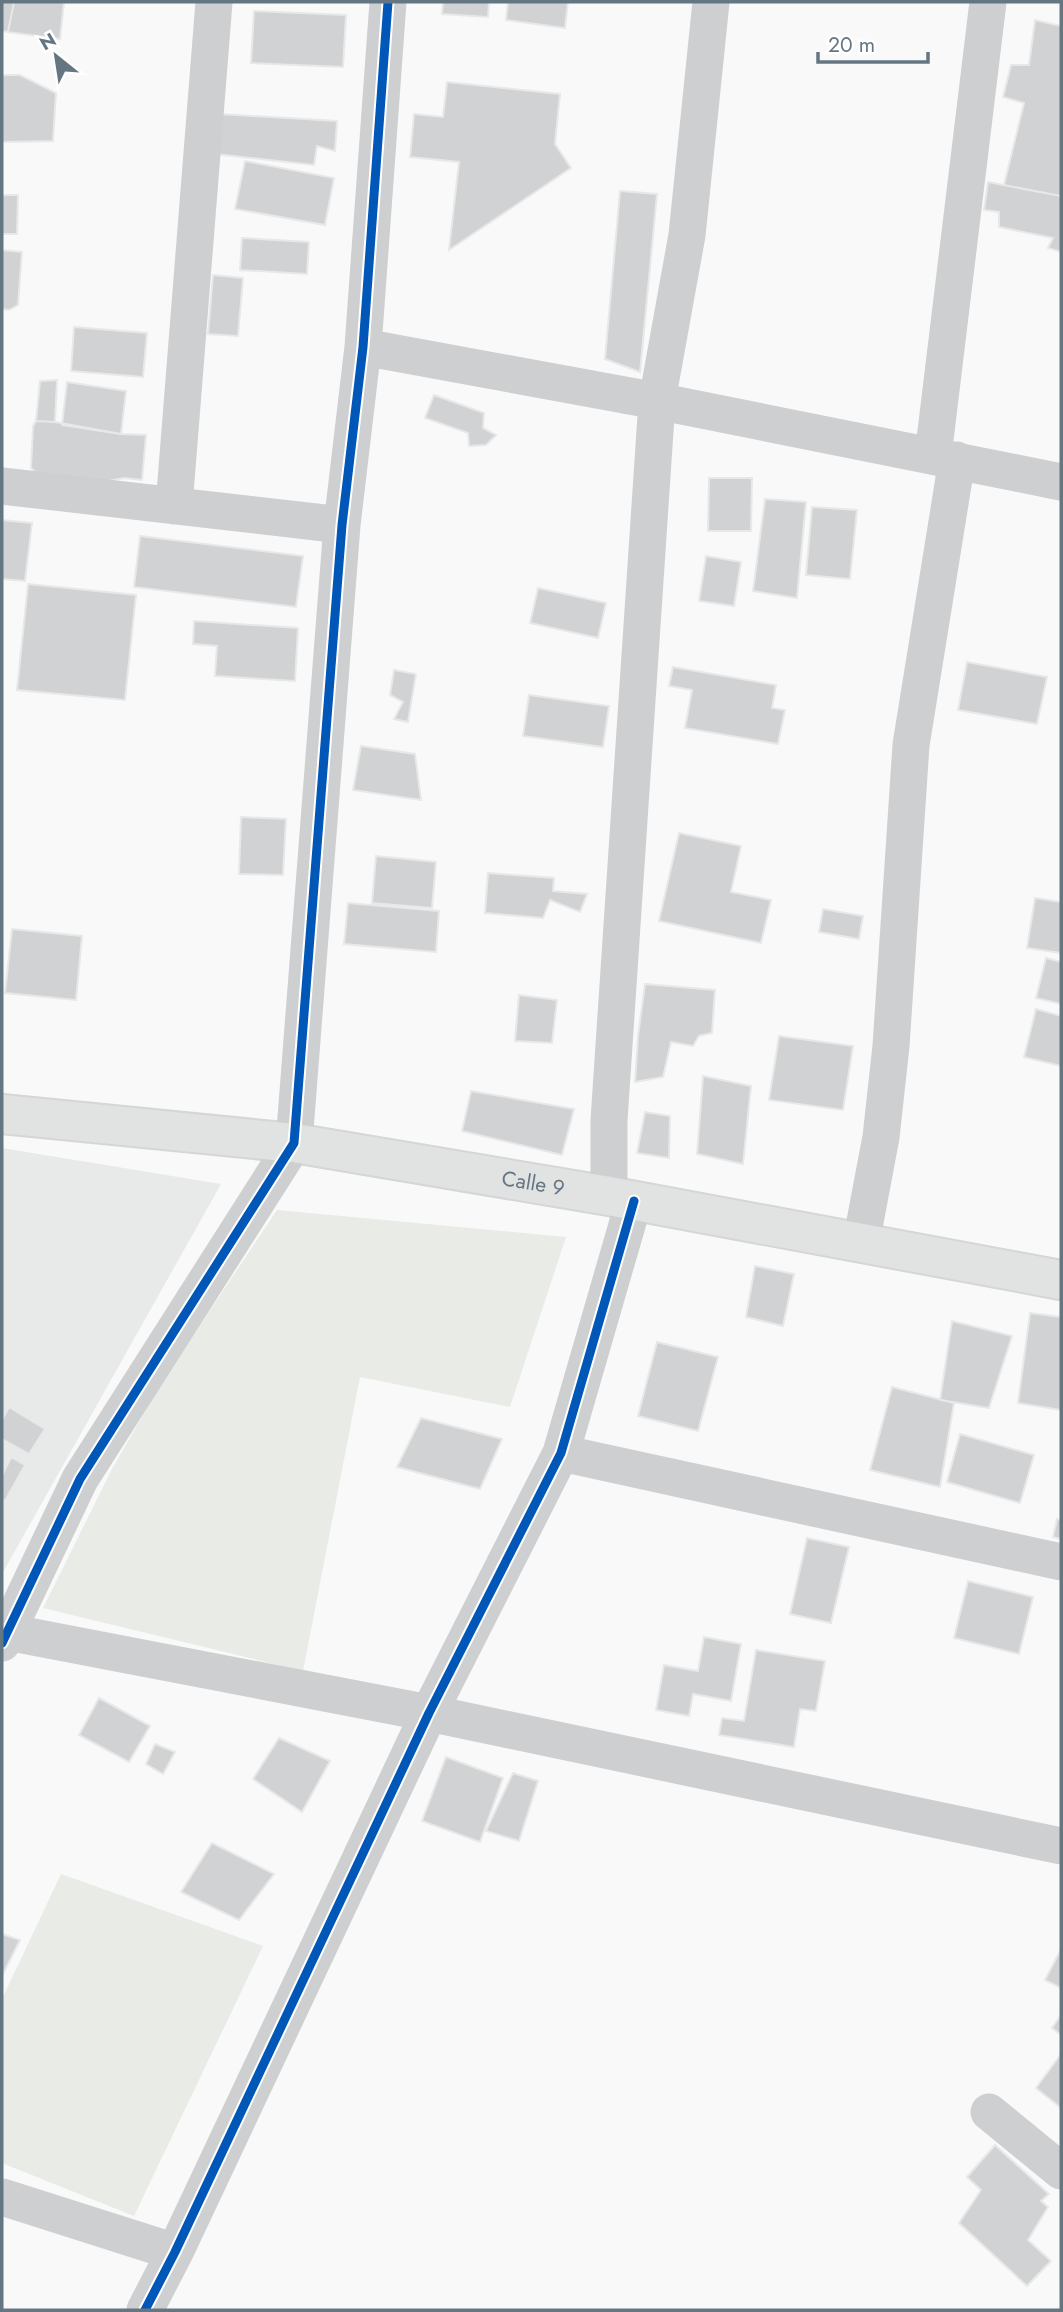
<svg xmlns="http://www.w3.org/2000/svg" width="1063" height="2312" font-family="Jost,sans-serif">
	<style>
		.built { fill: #e8e9e9 }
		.green { fill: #e8ebe6 }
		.building { fill: #d0d2d3; stroke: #e8e8e8; stroke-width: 2 }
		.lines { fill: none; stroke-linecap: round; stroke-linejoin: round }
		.secondary-casing { stroke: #d5d6d7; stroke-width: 42 }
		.street { stroke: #cecfd0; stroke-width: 37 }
		.secondary { stroke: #e1e2e2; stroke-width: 38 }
		.cycleway-casing { stroke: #fff; stroke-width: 13 }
		.cycleway { stroke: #0057b8; stroke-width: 9 }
		.labels { text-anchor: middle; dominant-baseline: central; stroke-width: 7; stroke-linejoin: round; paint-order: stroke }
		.street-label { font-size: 21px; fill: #657683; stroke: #fff }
	</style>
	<rect width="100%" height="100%" fill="#f9f9f9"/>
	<path class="built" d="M2,1148L221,1184L2,1574Z"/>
	<path class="green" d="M277,1210L566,1237L510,1407L360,1377L303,1671L43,1608L112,1469L162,1382Z
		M61,1874L263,1946L134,2216L2,2163V1999Z"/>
	<path class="building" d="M2,2H14L8,32L2,31Z
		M14,2H64L60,39L8,32Z
		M443,2H489L488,17L442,14Z
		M508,2H568L565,28L506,20Z
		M254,11L346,15L343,67L251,63Z
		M1035,20L1061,26V196L1004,185L1024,103L1003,97L1011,65H1029Z
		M2,75H20L56,93L53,141L2,142Z
		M447,82L560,94L555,144L571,168L449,250L459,162L410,157L414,114L443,117Z
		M219,114L337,121L335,151L317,146L314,165L215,154Z
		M245,161L334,178L325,225L235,209Z
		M988,182L1061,196V252L1048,248L1053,238L999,227V212L984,210Z
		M620,191L657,194L640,372L605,359Z
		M2,195H18L17,234H2Z
		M242,238L309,242L307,274L240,270Z
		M2,250L22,252L18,305L9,310L2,309Z
		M213,275L243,278L238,336L208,334Z
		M74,327L147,333L143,377L71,371Z
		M57,380L55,422L36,421L40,381Z
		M67,382L126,391L121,434L62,425Z
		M434,395L484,413L483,428L496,435L486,445L469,446L468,433L425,418Z
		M36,421L55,422L121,434L146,435L142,480L124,478L108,481L46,482L31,468L33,426Z
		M709,478H752L751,531H708Z
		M765,499L806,502L797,598L753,591Z
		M812,507L857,510L850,579L806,575Z
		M2,520L32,523L25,581L2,579Z
		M140,536L303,556L296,607L134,587Z
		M706,556L741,562L734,606L699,601Z
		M28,584L136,595L125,700L17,690Z
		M538,588L606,603L598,638L530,623Z
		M194,621L298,628L295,681L215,676L217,646L193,644Z
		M967,662L1047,677L1037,724L958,710Z
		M673,667L776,685L772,708L785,710L778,744L685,728L692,690L669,686Z
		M394,670L416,674L408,722L394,719L403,702L390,695Z
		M529,695L609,706L603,747L523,736Z
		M361,746L415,754L421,800L353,790Z
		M241,817L286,819L283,875L239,874Z
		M679,833L741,846L731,892L771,900L761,943L659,921Z
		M376,856L436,862L432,908L372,903Z
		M488,873L554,878L553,891L587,894L580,912L550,900L543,918L485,913Z
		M1035,898L1061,902V953L1027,948Z
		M348,903L439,911L436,952L344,944Z
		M823,909L863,916L859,939L819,932Z
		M12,929L82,936L76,1000L5,993Z
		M1046,958L1061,962V1004L1036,998Z
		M645,984L715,990L712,1033L699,1036L693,1046L671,1042L663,1077L635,1082L638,1036Z
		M519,995L557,1000L552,1043L515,1041Z
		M1036,1009L1061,1016V1066L1024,1057Z
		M779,1036L853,1046L843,1110L769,1100Z
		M703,1076L751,1086L743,1164L697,1154Z
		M471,1091L574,1109L562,1155L462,1131Z
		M645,1112L670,1116L669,1158L637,1153Z
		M755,1266L794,1274L783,1326L746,1317Z
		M1030,1313L1061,1317V1410L1018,1403Z
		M952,1321L1012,1336L989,1408L940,1400Z
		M657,1342L718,1357L698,1431L638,1416Z
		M892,1387L954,1403L940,1487L870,1470Z
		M9,1407L45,1429L29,1454L2,1439V1420Z
		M421,1418L502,1439L480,1489L397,1467Z
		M960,1434L1034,1455L1020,1503L947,1482Z
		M11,1457L25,1465L5,1501L2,1499V1476Z
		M1057,1519L1061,1520V1539L1053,1537Z
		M807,1538L849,1547L831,1623L790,1614Z
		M968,1581L1033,1597L1019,1654L954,1638Z
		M704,1637L741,1644L731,1701L693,1694L689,1716L656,1710L664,1665L698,1671Z
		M756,1650L825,1661L816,1711L800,1709L794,1747L719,1735L722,1718L744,1721Z
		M99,1698L150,1726L129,1762L79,1735Z
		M279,1738L330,1761L302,1812L253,1779Z
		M155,1744L175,1752L163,1774L146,1764Z
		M446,1757L503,1778L480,1842L422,1821Z
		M513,1773L538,1781L519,1841L486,1831Z
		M212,1843L274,1874L239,1920L181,1892Z
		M2,1934L20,1940L2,1976Z
		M1061,1949V1988L1045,1980Z
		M1061,2015V2035L1052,2028Z
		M1061,2054V2108L1036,2088Z
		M995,2145L1049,2194L1041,2201L1048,2207L1028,2240L1051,2261L1027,2286L959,2223L981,2190L967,2177Z"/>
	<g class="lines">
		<defs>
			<g id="secondary">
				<path id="s1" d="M2,1114L294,1143L609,1196L1061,1280"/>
			</g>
		</defs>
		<use href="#secondary" class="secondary-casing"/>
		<path class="street" d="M363,347L657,401L1061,482
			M933,456L988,2
			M2,486L342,525
			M174,506L214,2
			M609,1196V1120L657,401L687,235L711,2
			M861,1243L881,1137L891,1046L911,745L957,460
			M561,1453L1061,1562
			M2,1631L429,1713L1061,1846
			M2,1643L80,1479L294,1143L342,525L363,347L388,2
			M989,2112L1061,2171
			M2,2197L175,2252
			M145,2310L175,2252L429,1713L561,1453L634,1201"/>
		<use href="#secondary" class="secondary"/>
		<defs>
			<path id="cycleway" d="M2,1643L80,1479L294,1143L342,525L363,347L388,2
				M145,2310L175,2252L429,1713L561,1453L634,1201"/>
		</defs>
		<use href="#cycleway" class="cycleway-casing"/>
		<use href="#cycleway" class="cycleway"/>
	</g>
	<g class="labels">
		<g class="street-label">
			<text stroke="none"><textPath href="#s1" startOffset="536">Calle 9</textPath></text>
		</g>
	</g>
	<rect width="1063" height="2312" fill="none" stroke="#657683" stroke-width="7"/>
	<g transform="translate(56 56) rotate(330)" stroke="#ffffff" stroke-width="5" paint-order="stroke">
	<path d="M0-5L12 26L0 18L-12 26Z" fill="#657683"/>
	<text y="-10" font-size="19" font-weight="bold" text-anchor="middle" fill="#657683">N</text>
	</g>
	<path d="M818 52v10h110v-10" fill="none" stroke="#657683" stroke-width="3.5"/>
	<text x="828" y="52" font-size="21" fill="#657683" stroke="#ffffff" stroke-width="5" paint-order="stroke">20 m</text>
</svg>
